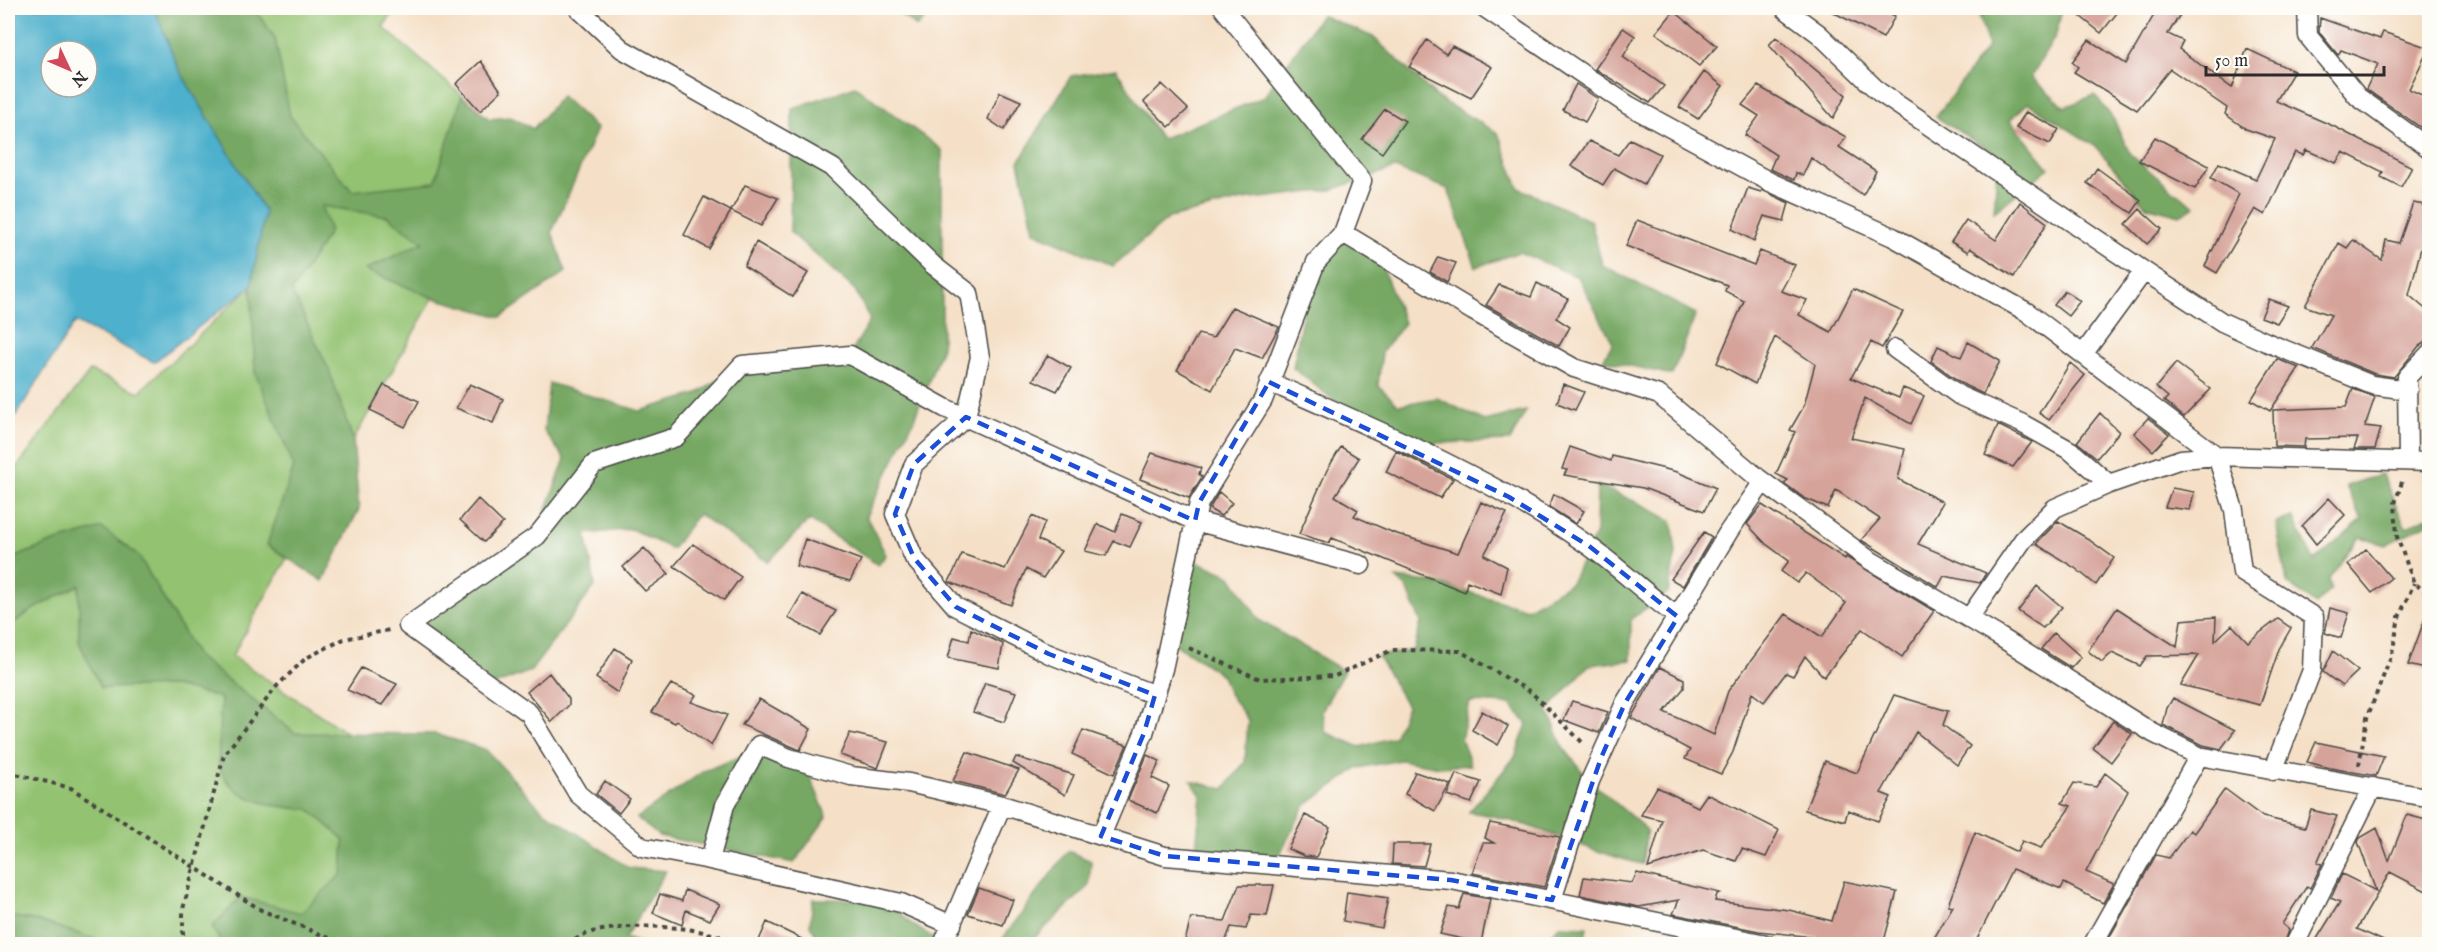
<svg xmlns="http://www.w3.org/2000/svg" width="2437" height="952" font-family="'IM FELL English',serif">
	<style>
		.green { fill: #93c271; stroke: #5f764e; stroke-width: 1.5 }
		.forest { fill: #76a863; stroke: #506a47; stroke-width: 1.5 }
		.water { fill: #4db0cc; stroke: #3c6e7c; stroke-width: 1.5; fill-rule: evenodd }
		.building { fill: #d5a39a }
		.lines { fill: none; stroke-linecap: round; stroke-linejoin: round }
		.minor-casing { stroke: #494642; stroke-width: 21 }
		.path { stroke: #494642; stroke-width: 4; stroke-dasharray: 4.5 4.5; stroke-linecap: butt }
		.minor { stroke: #fff; stroke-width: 18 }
		.marked { fill: none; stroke: #1d4ed8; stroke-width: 4.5; stroke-dasharray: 12 8; stroke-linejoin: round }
	</style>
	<rect width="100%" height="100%" fill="#fdfcf7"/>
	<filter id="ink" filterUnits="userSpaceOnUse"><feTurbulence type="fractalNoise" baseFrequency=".0167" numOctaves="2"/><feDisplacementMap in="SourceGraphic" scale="12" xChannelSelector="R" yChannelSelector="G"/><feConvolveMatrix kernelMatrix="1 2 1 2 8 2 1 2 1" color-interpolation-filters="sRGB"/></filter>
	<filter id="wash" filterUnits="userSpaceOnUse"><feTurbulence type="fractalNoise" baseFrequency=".008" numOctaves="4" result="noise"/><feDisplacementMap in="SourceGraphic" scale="24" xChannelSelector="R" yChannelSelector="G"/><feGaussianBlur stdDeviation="1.35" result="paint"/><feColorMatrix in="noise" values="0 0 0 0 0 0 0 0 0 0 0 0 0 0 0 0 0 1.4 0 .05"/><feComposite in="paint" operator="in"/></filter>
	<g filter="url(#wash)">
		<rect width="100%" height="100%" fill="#f5e0c7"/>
		<path class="green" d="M154,8H397L383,27L519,145L232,656L506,839L459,944H8V479L90,371L139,392L251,286L264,212L179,70Z"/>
		<path class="forest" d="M154,8H254L275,38L290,116L352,191L435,182L462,96L489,119L511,117L533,129L561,96L597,129L552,232L566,272L501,317L434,298L365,270L423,242L387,216L321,206L330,231L292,291L329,370L353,440L359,509L323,581L267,545L294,467L255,372L251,286L264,212L179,70Z
			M892,8H936L917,27Z
			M1977,8H2062L2056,35L2031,77L2065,107L2095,95L2114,120L2130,154L2171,189L2195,206L2180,215L2146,206L2095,146L2028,103L2010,120L2049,168L1994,212L1998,156L1936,117L1988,46Z
			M1321,15L1373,37L1439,99L1498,133L1519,188L1591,221L1602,265L1696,314L1672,375L1603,360L1613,343L1578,277L1519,252L1476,267L1448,189L1395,168L1331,190L1243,200L1169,218L1113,266L1034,232L1019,162L1071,76L1116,69L1161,139L1264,97Z
			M855,86L942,150V347L913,422L866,516L886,555L878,565L809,520L768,562L698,514L672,549L631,529L586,534L595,586L531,671L492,686L408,626L537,536L565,459L544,431L549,383L640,411L697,394L742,365L850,355L870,320L855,290L790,232L792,109Z
			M1343,233L1383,269L1404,323L1382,352L1378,385L1398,405L1437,398L1485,421L1526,411L1510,441L1434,443L1364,424L1293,368L1308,283Z
			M2382,474L2406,528L2429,516V523L2385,545L2360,537L2329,578L2331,589L2316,604L2287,583L2276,523L2293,517L2314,561L2362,520L2346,486Z
			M1597,485L1643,505L1672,521L1676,553L1668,593L1631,619V660L1589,665L1548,710L1563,747L1590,781L1647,830L1642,864C1582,851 1529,819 1469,812L1515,757L1527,724L1510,704L1470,702L1461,739L1471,765L1440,767L1400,760L1358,768L1305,806L1274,865L1196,851L1201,795L1191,781L1224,789L1245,762L1248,720L1228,692L1222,675L1169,640L1187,557L1231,576L1259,620L1344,671L1322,711L1325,732L1360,747L1394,737L1407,706L1378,656L1414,650L1421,623L1407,588L1396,578L1437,583L1527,609L1571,583L1596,533Z
			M102,528L139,556L197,656L295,733L436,734L486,750L541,809L629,868L666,871L625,938L643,944H222L212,927L241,897L301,913L342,874L344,840L309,809C279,808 233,802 220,769C216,757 221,714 221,698L175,686L101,688L79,642V585L32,610L8,627V560L54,542Z
			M754,751L809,774L827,817L794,863L659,836L637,818L704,771Z
			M1068,851L1091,861L1089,886L1028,944H992L1001,941Z
			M813,899L884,900L913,925L943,944H821L810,925Z
			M8,916L39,921L101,941L103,944H8Z
			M1559,926L1587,927L1584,944H1543Z"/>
		<path class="water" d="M8,8H154L179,70L265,212L251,286L154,362L75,322L8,428ZM51,51H87V87H51Z"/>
		<g id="blocks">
			<path class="building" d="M1825,8H1879L1895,16L1883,38Z
				M2070,8H2121L2101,33Z
				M2158,8H2184L2168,34L2183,41L2179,49L2232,88L2247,49L2294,71L2276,101L2333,126L2412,167L2401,187L2381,177L2383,172L2343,152L2336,163L2306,150L2303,155L2295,152L2265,215L2255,209L2217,273L2205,266L2239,194L2211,178L2219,163L2256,179L2275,139L2246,129L2225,114L2227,108L2170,69L2137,110L2074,72L2078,67L2072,62L2089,40L2126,64Z
				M1674,11L1717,46L1699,66L1656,33Z
				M2320,18L2380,39L2383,32L2429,48L2409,89L2430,99V134L2366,89L2378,64L2341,50L2338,55L2319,32Z
				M1623,28L1635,36L1623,57L1664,86L1650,103L1595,69Z
				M1776,37L1846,95L1833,118L1769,45Z
				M1427,40L1446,54L1452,46L1492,67L1471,98L1409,67Z
				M481,61L501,91L480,111L456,84Z
				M1704,72L1723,86L1698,119L1679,107Z
				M1162,84L1188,109L1169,127L1144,102Z
				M1576,84L1598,99L1585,122L1563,110Z
				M1758,86L1846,137L1839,147L1876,171L1863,195L1811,158L1803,175L1796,173L1794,180L1770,169L1776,155L1745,135L1759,116L1742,105Z
				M1000,92L1021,101L1004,130L988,119Z
				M1385,109L1405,121L1382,153L1362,139Z
				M2026,112L2059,129L2050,144L2016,128Z
				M2155,137L2209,166L2195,189L2139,161Z
				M1630,139L1660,154L1644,184L1614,168L1603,185L1571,166L1589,141L1618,155Z
				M2097,168L2141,200L2132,213L2087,183Z
				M745,185L778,198L761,226L731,211Z
				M1748,188L1761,192L1762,190L1789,203L1784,221L1764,216L1754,241L1732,229Z
				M704,197L731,211L709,249L684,235Z
				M2020,202L2047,223L2014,277L1970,248L1968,252L1951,242L1966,220L1996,240Z
				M2413,203L2430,206V249L2421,248L2409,295L2430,313V339L2419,346L2394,377L2375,374L2312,348L2331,315L2305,306L2339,243L2347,248L2353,240L2382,260L2386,240L2399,243Z
				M2140,209L2162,229L2147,244L2126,224Z
				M1637,220L1754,265L1760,251L1795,265L1781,291L1807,300L1799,315L1831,332L1853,289L1903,312L1882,348L1871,342L1851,378L1899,398L1903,388L1924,396L1911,424L1865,398L1851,438L1905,449L1898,479L1943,502L1918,544L1986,573L1980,583L1944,576L1938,587L1861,540L1880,519L1836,490L1828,508L1804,498L1784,483L1788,480L1776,474L1795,432L1790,430L1804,406L1815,364L1775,337L1755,384L1717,363L1744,301L1725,291L1727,285L1626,246Z
				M756,242L808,273L793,297L744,266Z
				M1438,257L1456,263L1447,282L1430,272Z
				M1537,283L1568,299L1556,318L1570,327L1559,346L1486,305L1499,285L1531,297Z
				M2065,291L2080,301L2068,316L2054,305Z
				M2269,299L2288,306L2277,323L2261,317Z
				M1232,307L1279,327L1262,358L1235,348L1212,390L1177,370L1198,334L1213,338Z
				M1968,342L2000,361L1983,394L1966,386L1931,361L1938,346L1961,357Z
				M1048,355L1071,368L1057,391L1033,380Z
				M2277,359L2299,368L2270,411L2251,400Z
				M2070,363L2085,375L2049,420L2039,413Z
				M2176,363L2211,389L2184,417L2164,401L2168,397L2156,387Z
				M470,384L503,399L493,423L456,408Z
				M1563,384L1584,392L1575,410L1557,403Z
				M384,385L419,401L405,427L370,410Z
				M2353,389L2375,397L2365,426L2381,428L2375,449H2354L2358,438L2305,439L2304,447L2274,446L2273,410L2346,407Z
				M2100,413L2119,432L2097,458L2077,442Z
				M2148,418L2169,434L2153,451L2134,433Z
				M1998,425L2032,442L2013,467L1985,455Z
				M1341,447L1359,458L1335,496L1358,510L1354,516L1394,533L1458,553L1481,502L1507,513L1484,555L1507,567L1501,594L1467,581L1465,592L1332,538L1329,543L1299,534L1327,470Z
				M1570,447L1611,461L1612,456L1677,472L1716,488L1704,511L1643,488L1564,475L1567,470L1562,469Z
				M1396,451L1453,479L1440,498L1386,472Z
				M1152,453L1201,468L1199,474L1202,477L1189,498L1140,479Z
				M2172,488L2194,492L2190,510L2165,507Z
				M1219,492L1232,503L1221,516L1209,509Z
				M1554,494L1584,511L1576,524L1549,507Z
				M2329,498L2345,515L2316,544L2302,526Z
				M478,499L503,523L484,542L460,520Z
				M1762,505L1845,559L1846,557L1934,611L1902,657L1862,629L1824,677L1805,656L1793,676L1786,673L1764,702L1752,693L1733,752L1721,774L1685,759L1690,750L1631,718L1660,667L1684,679V688L1664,712L1714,735L1728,691L1786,614L1822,637L1846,603L1806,573L1797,583L1781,571L1789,561L1766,544L1747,524Z
				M1122,514L1142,522L1130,547L1114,541L1106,556L1085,551L1098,524L1115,532Z
				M1032,516L1045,522L1038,540L1061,551L1043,578L1026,569L1011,605L949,582L962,554L1005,569Z
				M2058,521L2085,537L2114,558L2096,585L2075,568L2036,544Z
				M1704,532L1712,537L1683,586L1671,579Z
				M805,539L861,560L850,581L796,566Z
				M693,544L741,577L724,600L674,566Z
				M644,548L669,574L645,591L623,567Z
				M2366,549L2391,578L2372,593L2348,564Z
				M2037,586L2062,607L2043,628L2018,611Z
				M802,594L836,611L820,635L788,618Z
				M2117,608L2177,647L2181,620L2216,617L2215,641L2232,625L2248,642L2278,619L2291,628L2279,649L2260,705L2181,685L2199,655L2147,656L2140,666L2112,653L2102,662L2088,651Z
				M2330,608L2349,613L2341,638L2325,633Z
				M2427,613L2430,614V670L2408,665Z
				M971,629L1003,644L999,668L948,658L954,637L969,641Z
				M2054,633L2081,657L2071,668L2041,649Z
				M615,648L632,659L618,693L596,678Z
				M2333,651L2358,671L2342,686L2323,672Z
				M361,668L397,684L382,705L347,690Z
				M549,673L569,699V705L552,722L527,692Z
				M985,683L1016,692L1004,722L973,712Z
				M671,684L696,695L691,702L727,715L711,746L677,721L675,723L652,712Z
				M1894,695L1948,711L1943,725L1970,746L1957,765L1916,732L1881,793L1891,797L1878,821L1848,810L1845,821L1805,810L1825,761L1857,773Z
				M2173,698L2235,730L2221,749L2203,745L2163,725L2167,708Z
				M759,699L811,729L800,750L742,725Z
				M1572,701L1608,712L1599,733L1564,720Z
				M1482,711L1508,726L1498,745L1472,730Z
				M2113,721L2132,734L2111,762L2093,748Z
				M1083,730L1127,745L1114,774L1072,754Z
				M850,733L888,742L878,768L840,755Z
				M2316,742L2384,756L2376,776L2330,768L2307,762Z
				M967,752L1019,770L1005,794L953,781Z
				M1147,755L1160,761L1152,778L1169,786L1157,813L1128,800Z
				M1016,757L1074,775L1065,795L1013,763Z
				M1415,772L1450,784L1435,811L1405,794Z
				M2105,773L2128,791L2086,872L2114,884L2103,903L2064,883L2061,889L2012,869L1974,945H1930L1953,906L1948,905L1975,832L2017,852L2022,841L2041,848L2071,806L2062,803L2074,783L2096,787Z
				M1456,774L1481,782L1471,803L1447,795Z
				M605,781L630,799L619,813L596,794Z
				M1657,787L1698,807L1707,794L1779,830L1766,857L1742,849L1736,861L1703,850L1648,868L1662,820L1641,815Z
				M2225,789L2263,817L2305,827L2311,810L2337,816L2317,863L2322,864L2310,888L2307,886L2282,924L2289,930L2284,945H2131L2108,940L2156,855L2169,858L2190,830L2194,833Z
				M1305,815L1330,827L1316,857L1304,856L1288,849Z
				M2407,815L2430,821V893L2390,872L2357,929L2392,945H2313L2340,902L2331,898L2342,874L2376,891L2358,842L2360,838L2377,828L2389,861Z
				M1490,823L1560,837L1544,887L1472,873L1483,843H1494L1485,838Z
				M1393,844H1430L1424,866L1392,864Z
				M1637,873L1720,893L1717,894L1715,901L1789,910L1832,921L1844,881L1897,892L1883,945L1759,931L1673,914L1679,900L1639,907L1580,895L1584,877L1632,883Z
				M1239,885H1274L1267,916L1251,915L1246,929L1231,927L1224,945H1184L1191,918L1225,921Z
				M979,888L1013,900L1003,925L968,914Z
				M685,890L720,904L710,920L686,910L682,925L653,913L660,894L682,901Z
				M1347,892L1388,898L1382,928L1343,921Z
				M1464,894L1490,899L1481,943L1440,934L1449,907L1459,909Z
				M767,922L814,945H757Z"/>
		</g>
	</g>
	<g filter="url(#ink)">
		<use href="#blocks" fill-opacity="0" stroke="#494642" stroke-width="1.5"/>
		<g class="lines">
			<defs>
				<path id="minor" d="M578,8L622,49L833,168L933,265L969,293L980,357L966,417L914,464L895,514L914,558L956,607L1049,654L1155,695
					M1223,8L1362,181L1343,233L1473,311L1574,368L1659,395L1758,478L1868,559L1997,635L2153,733L2199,756L2420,796L2430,795
					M1485,8L1628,105L1770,182L1893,237L2027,312L2217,456L2430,462
					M1784,8L1819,34L1879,92L2144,271L2084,353
					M2307,8L2308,36L2358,97L2430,149
					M2144,271L2222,322L2266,342L2372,385L2408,390
					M1895,349L1960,396L2021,423L2071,451L2109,484L2181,459L2217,456L2234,510L2242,572L2314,617L2312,670L2273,771
					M1269,382C1374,428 1496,480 1589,546C1620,568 1647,595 1678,617
					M2408,461L2407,377L2430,353
					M1969,618L2023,540L2055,508L2109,484
					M1101,836L1144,733L1163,669L1199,503L1263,400L1316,262L1343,233
					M710,860L725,805L759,745L789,758L851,776L909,783L1002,805L1165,856L1451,880L1766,944
					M1552,900L1590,781L1625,703L1729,531L1763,482
					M952,925L901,903L710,860L642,847L578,794L529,713L408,626L537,536L594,464L676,437L742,365L850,355L945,408L1195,521L1361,565
					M943,944L1002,805
					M2093,944L2199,756
					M2295,944L2373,787"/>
			</defs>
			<use href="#minor" class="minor-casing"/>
			<path class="path" d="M2402,482L2395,503L2397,537L2414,583L2430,595
				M1189,648L1260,679L1335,676L1392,650L1460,651L1531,692L1584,744
				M2359,765L2367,718L2392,654L2399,617L2414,583
				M8,772L71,788L261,910L344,944
				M183,944V909L224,755L277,686L306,658L344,639L390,630
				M567,944C575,940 584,934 592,932C635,923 700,924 739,944"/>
			<use href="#minor" class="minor"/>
		</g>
	</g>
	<path class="marked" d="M1269,382L1509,497L1589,546L1678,617L1625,703L1601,758L1552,900L1451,880L1165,856L1101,836L1144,733L1155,695L1049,654L956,607L914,558L895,514L914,464L966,417L1195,521L1199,503Z"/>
	<rect width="2437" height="952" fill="none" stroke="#fdfcf7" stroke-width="30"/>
	<g transform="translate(69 69) rotate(134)"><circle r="28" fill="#fdfcf7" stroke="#a9a8a5" stroke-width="1.5"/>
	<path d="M0-4.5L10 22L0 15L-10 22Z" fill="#d1495b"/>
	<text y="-9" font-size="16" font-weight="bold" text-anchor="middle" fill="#2b2b2b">N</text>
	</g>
	<path d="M2206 66v9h178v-9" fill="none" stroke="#2b2b2b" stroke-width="3"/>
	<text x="2215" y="66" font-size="18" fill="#2b2b2b" stroke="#fdfcf7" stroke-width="4.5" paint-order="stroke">50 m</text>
</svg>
